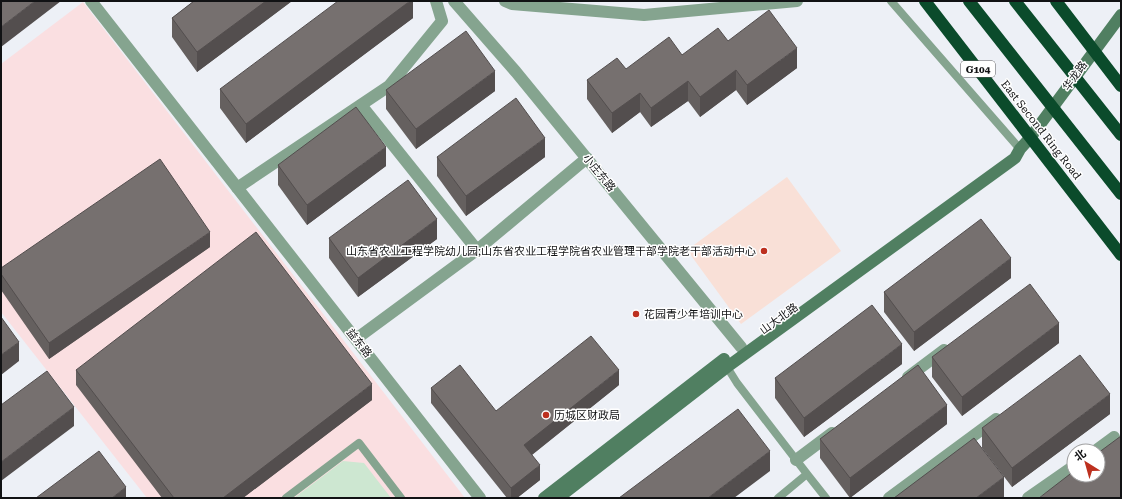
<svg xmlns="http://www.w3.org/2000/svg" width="1122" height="499" font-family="'Roboto Serif','Noto Sans SC',serif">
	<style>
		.industrial { fill: #fadfe1 }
		.education { fill: #f9e0d7 }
		.green { fill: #cde7d1 }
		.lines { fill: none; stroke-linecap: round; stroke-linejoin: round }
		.lane { stroke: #85a48f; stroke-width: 8 }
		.street { stroke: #85a48f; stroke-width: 12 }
		.secondary { stroke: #507f61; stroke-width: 12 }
		.highway { stroke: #0b4b2b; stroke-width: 12 }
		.highway-bridge { stroke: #0b4b2b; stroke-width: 12 }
		.wall { fill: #65605f }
		.shaded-wall { fill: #534e4e }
		.building { fill: #76706f; stroke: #534e4e }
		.poi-dot { fill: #bd301f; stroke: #fff; stroke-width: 1.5 }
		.labels { text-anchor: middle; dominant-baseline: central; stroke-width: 3; stroke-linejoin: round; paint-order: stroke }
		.shield { fill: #fff; stroke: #58595a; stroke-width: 1 }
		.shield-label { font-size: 10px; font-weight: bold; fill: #111214 }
		.street-label { font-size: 11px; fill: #111214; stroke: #fff }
		.poi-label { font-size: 11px; fill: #111214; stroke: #fff; text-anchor: start }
	</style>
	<rect width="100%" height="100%" fill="#edf0f6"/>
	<path class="industrial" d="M83,2L465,498H147L1,312V64Z"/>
	<path class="education" d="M787,177L841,251L741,324L687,250Z"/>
	<path class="green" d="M343,461L364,463L391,498H294Z"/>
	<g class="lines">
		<path class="lane" d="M891,1L1020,149
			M727,367L737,383L807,474L778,498
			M807,474L826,498
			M286,498L359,443L401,498"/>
		<path class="street" d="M91,1L480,498
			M454,1L516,72L741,347
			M505,1L512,4L644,15L797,1
			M361,105L477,250
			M237,188L389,86L442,21L436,1
			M356,339L477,250L587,158
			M908,377L944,350
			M1095,451L1114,437
			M796,460L832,433
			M889,498L996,419
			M1028,498L1074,466"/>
		<path class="secondary" d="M544,498L724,359
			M558,498L727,367L1015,158L1020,149L1030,138L1121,15"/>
		<path class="highway" d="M925,1L1121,255
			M1056,1L1121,86"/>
		<path class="highway-bridge" d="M969,1L1121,194
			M1015,1L1121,135"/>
	</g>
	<path class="wall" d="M194,1H292L197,72L172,37V18Z
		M413,1V18L246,143L220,108V89Z
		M728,41L797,68L747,105L736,90L700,117L688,101L651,127L640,112L612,133L587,99V80L682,55Z
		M386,90L495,91L416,149L386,109Z
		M437,157H545L466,216L437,176Z
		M278,165L386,166L307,225L278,185Z
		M329,238L437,239L358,297L329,258Z
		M210,247L49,359L1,290V268Z
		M1011,278L914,351L884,312V292Z
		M1059,343L962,416L932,377V357Z
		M902,364L804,437L775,398V378Z
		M76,370L372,400L243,498H162L76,385Z
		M619,385L532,455L540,480L517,498H507L431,403V388L496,411Z
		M1110,414L1012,487L982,448V428Z
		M947,424L850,498L820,458V439Z"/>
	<path class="shaded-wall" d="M35,1H61L1,47V27Z
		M266,1H292L197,72V52Z
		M410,1H413V18L246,143V124Z
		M797,48V68L747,105V85Z
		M736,70V90L700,117V97Z
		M495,71V91L416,149V129Z
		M688,81V101L651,127V108Z
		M640,93V112L612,133V113Z
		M545,138V157L466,216V196Z
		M386,147V166L307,225V205Z
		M437,219V239L358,297V278Z
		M210,232V247L49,359V343Z
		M1011,258V278L914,351V332Z
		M1059,323V343L962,416V397Z
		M19,342V361L1,375V355Z
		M902,344V364L804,437V418Z
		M619,370V385L524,461V445Z
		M372,384V400L243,498H223Z
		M1110,394V414L1012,487V468Z
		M947,405V424L850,498V478Z
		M74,407V426L1,481V462Z
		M770,451V471L734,498H708Z
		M540,465V480L517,498H511V488Z
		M1004,477V497L1002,498H976Z
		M126,487V498H112Z"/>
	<path class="building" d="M1,1H35L1,27Z
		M194,1H266L197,52L172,18Z
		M338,1H410L246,124L220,89Z
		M769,10L797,48L747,85L736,70L700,97L688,81L651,108L640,93L612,113L587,80L617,58L626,69L669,37L682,55L718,28L728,41Z
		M466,31L495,71L416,129L386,90Z
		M516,98L545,138L466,196L437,157Z
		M356,107L386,147L307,205L278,165Z
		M160,159L210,232L49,343L1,274V268Z
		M408,180L437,219L358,278L329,238Z
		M981,219L1011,258L914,332L884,292Z
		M256,232L372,384L223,498H174L76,370Z
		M1030,284L1059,323L962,397L932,357Z
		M872,305L902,344L804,418L775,378Z
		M1,317L19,342L1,355Z
		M591,336L619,370L524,445L540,465L511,488L431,388L460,365L496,411Z
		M1080,355L1110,394L1012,468L982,428Z
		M918,365L947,405L850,478L820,439Z
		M47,371L74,407L1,462V405Z
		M738,409L770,451L708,498H619Z
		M1121,436V498H1039L1074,471V475H1098V453Z
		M974,438L1004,477L976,498H894Z
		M99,451L126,487L112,498H36Z"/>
	<g class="poi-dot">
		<circle cx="764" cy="251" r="4"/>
		<circle cx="636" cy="314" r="4"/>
		<circle cx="546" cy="415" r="4"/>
	</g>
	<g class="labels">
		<rect class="shield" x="961" y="61" width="34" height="16" rx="3"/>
		<g class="shield-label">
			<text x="978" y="69">G104</text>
		</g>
		<g class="street-label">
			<text transform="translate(1075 76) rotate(-54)">华龙路</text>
			<text transform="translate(1041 130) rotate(52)">East Second Ring Road</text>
			<text transform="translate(599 173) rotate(51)">小庄东路</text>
			<text transform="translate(779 319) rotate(-36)">山大北路</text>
			<text transform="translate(359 343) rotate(52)">益东路</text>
		</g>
		<g class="poi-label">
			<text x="756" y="251" text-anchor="end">山东省农业工程学院幼儿园;山东省农业工程学院省农业管理干部学院老干部活动中心</text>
			<text x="644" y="314">花园青少年培训中心</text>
			<text x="554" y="415">历城区财政局</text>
		</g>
	</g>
	<rect width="1122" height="499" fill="none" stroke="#111214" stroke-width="4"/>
	<g transform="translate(1086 463) rotate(323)"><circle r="19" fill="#ffffff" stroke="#a0a0a1"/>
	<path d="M0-3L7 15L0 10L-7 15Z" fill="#bd301f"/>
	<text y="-6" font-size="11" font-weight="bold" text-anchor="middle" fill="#111214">北</text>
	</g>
</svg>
